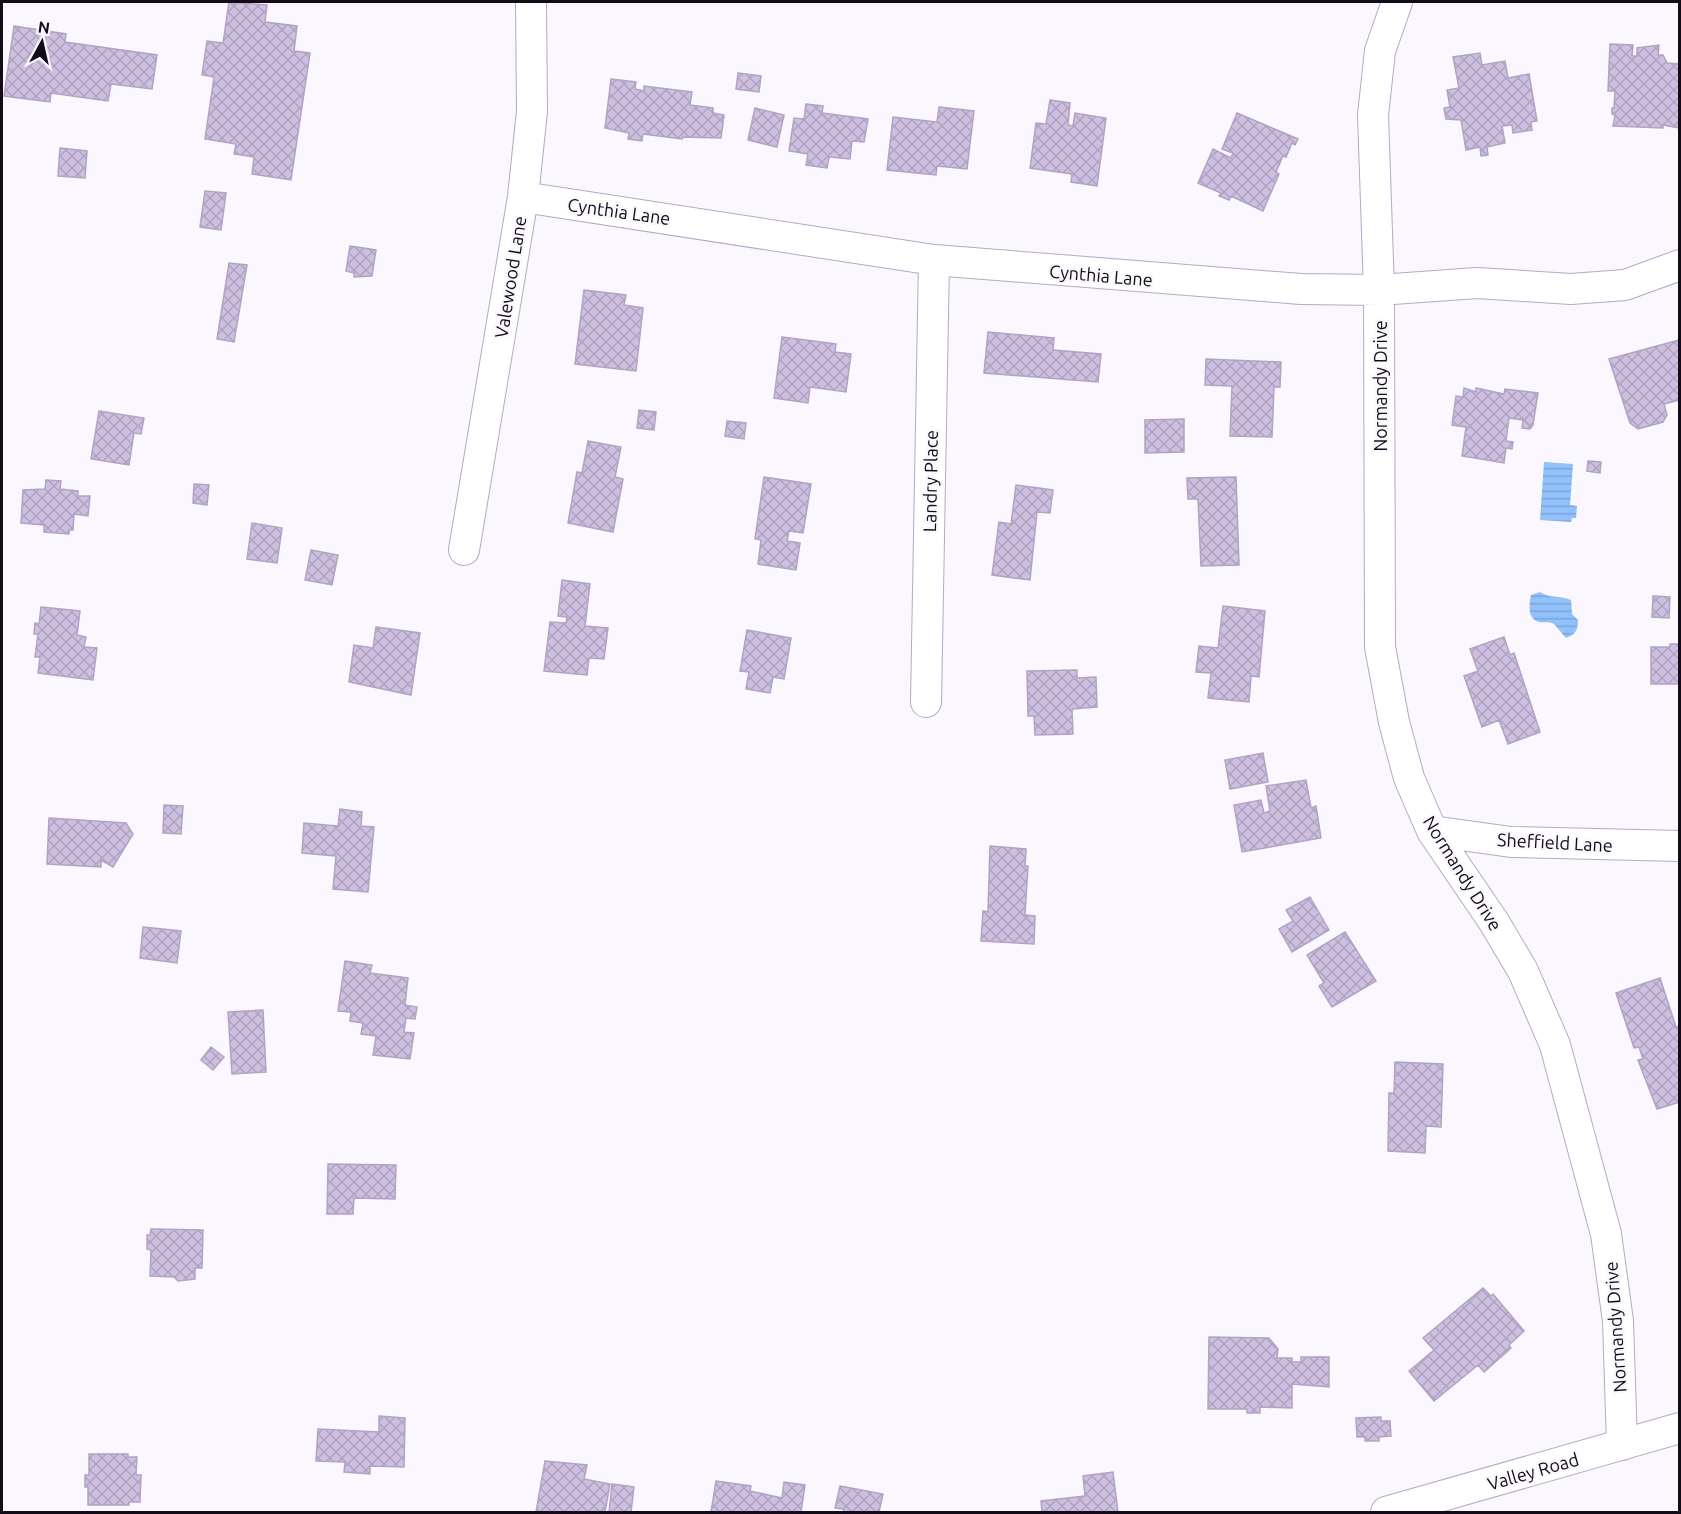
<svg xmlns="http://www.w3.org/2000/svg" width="1681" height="1514" font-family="Ubuntu,sans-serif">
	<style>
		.water { fill: url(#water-rules) }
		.building { fill: url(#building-cross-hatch); stroke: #b1a3c3; stroke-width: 1.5 }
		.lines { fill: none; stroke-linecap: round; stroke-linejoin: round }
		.minor-casing { stroke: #b6a8c8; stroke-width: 32 }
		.minor { stroke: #fff; stroke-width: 30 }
		.labels { text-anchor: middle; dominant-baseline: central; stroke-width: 5; stroke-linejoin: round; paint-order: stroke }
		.street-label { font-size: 18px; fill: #110c17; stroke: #faf7fe }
	</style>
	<defs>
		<pattern id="water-rules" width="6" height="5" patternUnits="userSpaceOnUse" patternTransform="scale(1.5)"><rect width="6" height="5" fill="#91c0fa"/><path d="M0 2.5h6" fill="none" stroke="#7ca4d6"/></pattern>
		<pattern id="building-cross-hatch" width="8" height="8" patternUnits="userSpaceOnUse" patternTransform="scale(1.5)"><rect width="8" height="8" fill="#cdbfe0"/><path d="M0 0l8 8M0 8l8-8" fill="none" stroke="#afa3bf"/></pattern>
	</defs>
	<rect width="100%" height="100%" fill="#faf7fe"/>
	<path class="water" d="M1544,462L1573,464L1570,505L1577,506L1576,518H1572L1571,522L1540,520Z
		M1540,592C1551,599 1560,595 1571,600L1572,614L1578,620C1578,630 1576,634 1566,638L1554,624C1548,621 1545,623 1539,622C1527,619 1529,604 1531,595Z"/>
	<path class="building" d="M229,2L267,5L265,22L297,26L294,51L310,53L291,180L252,174L254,157L234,154L236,144L205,139L214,77L202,75L207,41L223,43Z
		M14,26L66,34L65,42L157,55L152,89L111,84L108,101L51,93L50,102L4,96Z
		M1610,44L1633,45L1632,56H1637V48L1659,45L1658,55H1663L1667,63L1680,64V128L1663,125V128L1613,126L1615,115L1612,114V108H1614L1615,91H1608Z
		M1480,53L1482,65L1505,61L1508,78L1529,74L1537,121L1531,122L1532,130L1513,133L1512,125L1502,126L1505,143L1487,147L1488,155L1481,156L1480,147L1466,150L1461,120L1446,119L1444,108L1450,107L1447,90L1459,88L1453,57Z
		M738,73L761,76L759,92L736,89Z
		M611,79L636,82L635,89L644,91V86L692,92L690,105L713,108V113L724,115L721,138L683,137L682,139L643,134L642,141L628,139L629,133L605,128Z
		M1050,100L1070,103L1068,125L1073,126L1075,113L1106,118L1097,186L1071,182L1072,174L1030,168L1036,123L1046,124Z
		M806,104L823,106L822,113L868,119L864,142L852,141L850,159L829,157L827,168L806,165L808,154L789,151L794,118L804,119Z
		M939,107L974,111L967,169L937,166L936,175L887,170L893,117L937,122Z
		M755,108L784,115L777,147L748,140Z
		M1237,113L1298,139L1295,145L1292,143L1286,157L1283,156L1276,172L1279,174L1263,211L1231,196L1229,200L1219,196L1221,193L1198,183L1213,149L1231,158L1233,153L1222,149Z
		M60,148L87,151L85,178L58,176Z
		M205,191L226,193L221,230L200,227Z
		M350,246L376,250L372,276L354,277V273L346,271Z
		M229,263L247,265L234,342L217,339Z
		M584,290L626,295L624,305L643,308L636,371L575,364Z
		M988,332L1054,338L1053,350L1101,354L1098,382L984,373Z
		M782,337L836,344L835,352L851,354L846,392L810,387L808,403L774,398Z
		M1679,340L1680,400L1664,404L1667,415L1663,422L1638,429L1630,423L1609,359Z
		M1206,359L1281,362L1280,387H1274L1272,437L1230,436L1232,386L1205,385Z
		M1464,388L1476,392V388L1504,394L1505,389L1538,393L1533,425L1530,429L1522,428L1523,420L1509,418L1506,441L1513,442L1512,449L1506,448L1504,463L1462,456L1466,427L1452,425L1456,396L1463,397Z
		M639,410L656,412L654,430L637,428Z
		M99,411L144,418L141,434L134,433L129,465L91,459Z
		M1184,419V452L1145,453V420Z
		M727,421L746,423L744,439L725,436Z
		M588,441L621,447L615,477L623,479L613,532L568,523L577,472L582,473Z
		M1588,461L1601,462L1600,473L1587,471Z
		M764,477L811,484L803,533L789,531L787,541L800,543L796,570L758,564L761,540L755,539Z
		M1236,477L1239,565L1201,566L1198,499H1188L1187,478Z
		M46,480L61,481L60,489L78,491V496H90L88,516L74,514L73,530H69V534L44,532V525L21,523L23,490L45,489Z
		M194,484L209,485L207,505L193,503Z
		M1016,485L1053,490L1050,513L1037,512L1030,580L992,575L999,522L1011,524Z
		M252,523L282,528L277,563L247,559Z
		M311,550L338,555L332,585L305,580Z
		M562,580L590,584L585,626L608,628L604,659L589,658L587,675L544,671L550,622L566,623L567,617L558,616Z
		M1653,596L1670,597L1669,618L1652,617Z
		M1223,606L1265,611L1259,677L1251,676L1249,702L1208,698L1211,673L1196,672L1199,646L1218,648Z
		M41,607L80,611L77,635L86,637L84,647L97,648L93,680L38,673L40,657H35L38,634H34L35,623L39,624Z
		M376,627L420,633L411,695L349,682L354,645L373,648Z
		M747,630L791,638L784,679L773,677L770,693L746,689L749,672L740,671Z
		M1504,637L1510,655L1514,653L1540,732L1508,744L1499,720L1482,727L1464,676L1478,671L1470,649Z
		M1670,644H1680V684H1651V647H1670Z
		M1077,670V678L1096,677L1097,707L1072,709L1073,734L1035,735L1034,716H1028L1027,671Z
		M1263,753L1268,782L1230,789L1225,760Z
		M1306,780L1311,808L1316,806L1321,838L1242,852L1234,805L1261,800L1264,813L1270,811L1266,786Z
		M164,805L183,806L181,834L163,833Z
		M340,809L362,812L361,826L374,827L368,892L333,889L336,856L302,853L304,823L338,826Z
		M49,818L126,823L133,834L113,867L101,860V867L47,864Z
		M990,846L1026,849L1025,866H1028L1025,915L1035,916L1034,944L981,941L983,911L988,912Z
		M1310,897L1329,930L1292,952L1279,929L1293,921L1286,910Z
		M143,927L181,931L177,963L140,958Z
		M1345,932L1376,981L1332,1007L1319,986L1324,983L1307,955Z
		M345,961L372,965L370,973L408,978L405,1005L417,1007L415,1019L406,1018L404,1032L414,1033L410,1059L373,1055L376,1036L361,1034L363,1023L350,1021L351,1012L338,1011Z
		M1660,978L1676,1027L1680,1026V1102L1657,1109L1638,1060L1643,1059L1639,1047L1634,1048L1616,993Z
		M263,1010L266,1072L232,1074L228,1012Z
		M211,1047L224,1057L213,1070L201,1060Z
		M1395,1062L1443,1064L1441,1127L1426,1126L1425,1153L1388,1151L1389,1093H1394Z
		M328,1164L396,1165L395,1199L354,1198L353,1214H327Z
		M151,1229L203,1230L202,1268H195V1279L178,1281L174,1277L150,1276L151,1250L147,1249V1235H150Z
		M1483,1288L1491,1296L1493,1294L1524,1331L1509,1345L1511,1348L1484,1372L1478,1365L1434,1401L1409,1371L1434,1350L1423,1338Z
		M1209,1337L1269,1338L1278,1349L1277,1358H1292V1362H1301V1357H1329V1387L1292,1384V1408L1260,1407V1413H1247V1409H1208Z
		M379,1416L405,1418L404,1467L370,1466V1474L344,1472L345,1462L316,1461L318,1429L379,1432Z
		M1381,1417V1421H1390L1391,1436L1379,1437V1441H1365V1437H1357L1356,1418Z
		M89,1454H128V1457H137L136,1475H141L140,1502H129V1505H88V1487H85V1475H89Z
		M545,1461L587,1465L584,1479L610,1484L605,1512H536Z
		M1113,1472L1118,1512H1042L1041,1501L1085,1496L1083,1476Z
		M716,1481L751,1486L750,1491L782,1498L784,1482L805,1485L801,1512H711Z
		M612,1484L634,1487L631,1512H609Z
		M840,1486L883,1494L879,1512H843L844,1509L835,1508Z"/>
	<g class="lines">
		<defs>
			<path id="minor" d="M1397,2L1380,51L1373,115L1379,290L1380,647L1394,722L1409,778L1432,831L1494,922L1523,971L1555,1045L1606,1234L1618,1321L1622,1445
				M523,197L934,260L1301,289L1379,290L1477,283L1571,289L1625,285L1680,265
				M464,550L523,197L532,111L531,2
				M926,702L934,260
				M1432,831L1511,842L1680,846
				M1386,1512L1680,1428"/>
		</defs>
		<use href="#minor" class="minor-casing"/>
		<use href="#minor" class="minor"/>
	</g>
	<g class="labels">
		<g class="street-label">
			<text transform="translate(619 211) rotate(8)">Cynthia Lane</text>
			<text transform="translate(1101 275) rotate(5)">Cynthia Lane</text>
			<text transform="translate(510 277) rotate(-81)">Valewood Lane</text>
			<text transform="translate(1380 386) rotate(-90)">Normandy Drive</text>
			<text transform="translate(930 481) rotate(-89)">Landry Place</text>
			<text transform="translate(1555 842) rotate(3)">Sheffield Lane</text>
			<text transform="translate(1463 873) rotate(58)">Normandy Drive</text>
			<text transform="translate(1615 1327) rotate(-94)">Normandy Drive</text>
			<text transform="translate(1533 1471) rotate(-16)">Valley Road</text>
		</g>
	</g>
	<rect width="1681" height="1514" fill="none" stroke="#110c17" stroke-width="6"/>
	<g transform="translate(42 42) rotate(8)" stroke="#faf7fe" stroke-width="4.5" paint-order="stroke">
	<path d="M0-4.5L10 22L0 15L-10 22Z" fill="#110c17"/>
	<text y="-9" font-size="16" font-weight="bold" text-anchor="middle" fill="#110c17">N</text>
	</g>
</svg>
